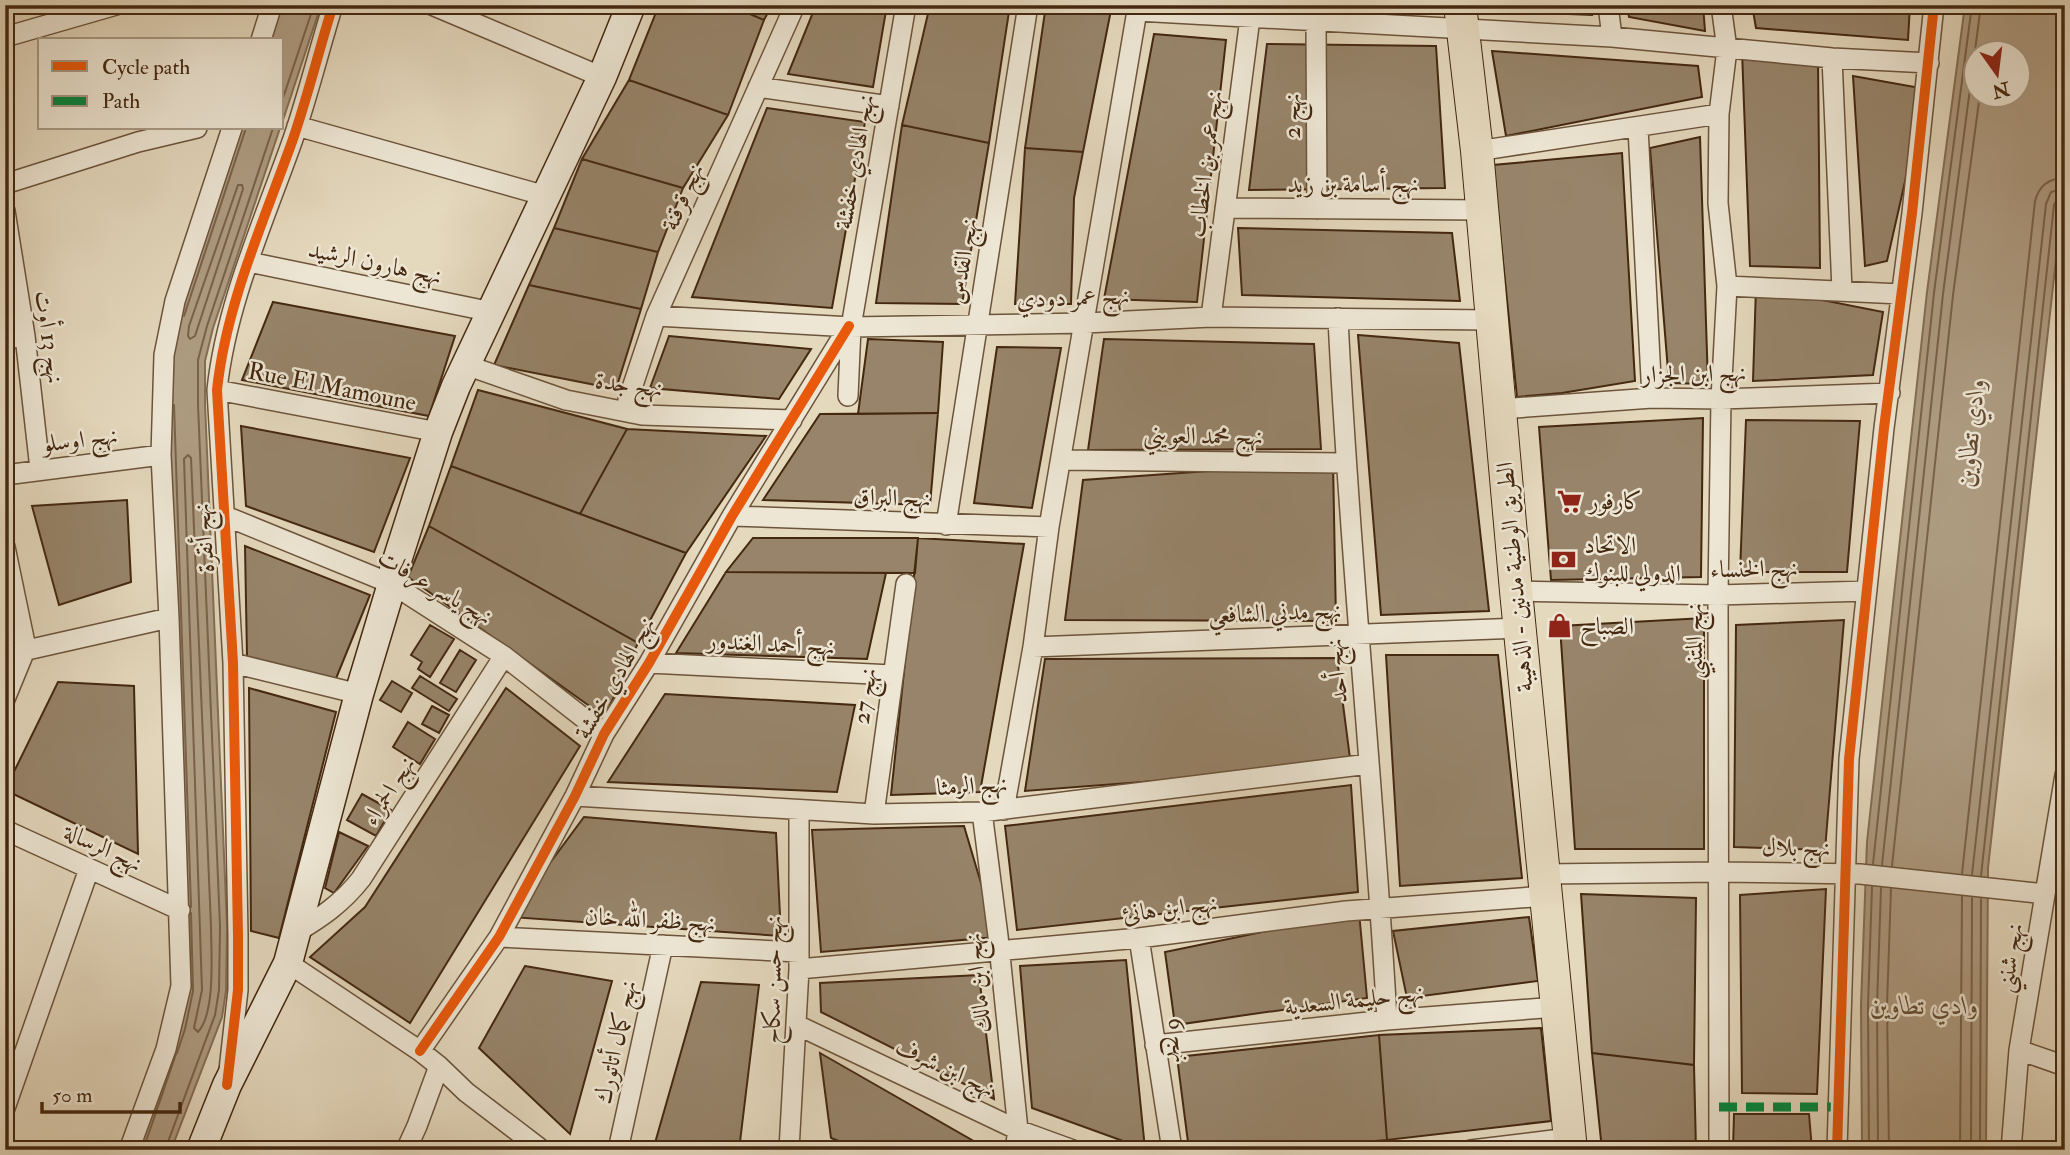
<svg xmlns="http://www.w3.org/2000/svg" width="2070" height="1155" font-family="'IM FELL Double Pica',Amiri,serif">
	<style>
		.water { fill: #ae9c82; stroke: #846e54; stroke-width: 2; fill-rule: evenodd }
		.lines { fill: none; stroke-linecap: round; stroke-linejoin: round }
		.shore { stroke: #796249; stroke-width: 2 }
		.building { fill: #97846a; stroke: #442810; stroke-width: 2 }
		.street-casing { stroke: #6c543b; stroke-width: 22 }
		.secondary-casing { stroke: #442810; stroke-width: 31 }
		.primary-casing { stroke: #442810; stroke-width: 34 }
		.street { stroke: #ede6d4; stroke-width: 19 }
		.secondary { stroke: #ede6d4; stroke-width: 28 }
		.primary { stroke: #e4d8bd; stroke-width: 32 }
		.quiet { stroke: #00873e; stroke-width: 9; stroke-dasharray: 18 9; stroke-linecap: butt }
		.cycleway-casing { stroke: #ede6d4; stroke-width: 15 }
		.cycleway { stroke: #e8590c; stroke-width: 10 }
		.labels { text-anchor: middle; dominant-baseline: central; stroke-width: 5; stroke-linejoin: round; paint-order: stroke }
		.street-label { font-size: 24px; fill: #442810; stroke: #ede6d4 }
		.poi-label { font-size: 24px; fill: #442810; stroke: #ede6d4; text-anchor: start }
		.water-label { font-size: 26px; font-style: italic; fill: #644b32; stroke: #ede6d4 }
	</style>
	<rect width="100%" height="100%" fill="#e4d8bd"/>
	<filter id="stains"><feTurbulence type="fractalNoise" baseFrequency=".00286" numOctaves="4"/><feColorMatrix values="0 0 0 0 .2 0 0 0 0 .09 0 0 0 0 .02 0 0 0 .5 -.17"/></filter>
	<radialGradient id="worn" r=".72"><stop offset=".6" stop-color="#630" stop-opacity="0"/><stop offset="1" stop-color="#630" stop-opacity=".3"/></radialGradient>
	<path class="water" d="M281,5H321L282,123V40H269Z
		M1965,5H2065V179L1988,868L1986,1150H1862L1861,1005L1867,842L1927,292ZM1976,52H2018V94H1976Z
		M240,128H280L213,328L205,361V404L227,926L226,991L222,1017L171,1150H135L178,1028L167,406L174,323Z"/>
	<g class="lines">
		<path class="shore" d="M282,101L314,5
			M238,185H242L243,189L195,336L190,339L188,336L189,326Z
			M184,316L246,128
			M174,405L191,907
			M188,455L191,458L211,926C211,953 216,1012 198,1032L194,1028L202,990L184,459Z
			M1873,864L1934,293L1972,5
			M1882,865L1943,294L1981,5
			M1892,866L1953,295L1980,94
			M1962,874L2035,201C2039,186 2049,178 2065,178
			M1972,875L2046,204L2051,192L2065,188
			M1981,876L2054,205L2058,198L2065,197
			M177,1053L185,1029L193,991L191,913
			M143,1150L176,1054
			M165,1150L215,1015L219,990L220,926L198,405V360L207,326L273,128
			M1869,1150L1868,1005L1872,887
			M1878,1150L1877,1005L1881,888
			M1889,1150L1887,1005L1891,889
			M1960,1150L1962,896
			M1971,1150L1972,898
			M1980,1150L1981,899"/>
	</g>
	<path class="building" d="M659,5H729L764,20L728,115L629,80Z
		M729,5H772L764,20Z
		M816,5H887L873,87L788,74Z
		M930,5H1010L989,143L902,125Z
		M1046,5H1112L1083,152L1025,148Z
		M1492,5H1591L1592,15L1492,11Z
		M1627,5H1703L1705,31L1629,17Z
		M1752,5H1910L1908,40L1756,28Z
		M1154,34L1226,40L1197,302L1104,299Z
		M1267,44L1436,46L1445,188L1249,190Z
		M1492,51L1698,66L1702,97L1506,136Z
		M1742,51L1818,57L1820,268L1750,266Z
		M1853,76L1926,89L1887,261L1865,266Z
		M629,80L728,115L683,188L582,159Z
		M767,108L865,122L832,308L692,297Z
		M902,125L989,143L962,304L876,303Z
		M1700,137L1708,384L1669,383L1650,148Z
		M1025,148L1083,152L1074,198L1071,304H1015Z
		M1622,153L1635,381L1562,393L1517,397L1493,165Z
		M582,159L683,188L658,252L554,228Z
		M554,228L658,252L641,309L529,285Z
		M1238,228L1452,233L1460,301L1242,295Z
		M529,285L641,309L616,389L494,365Z
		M1756,287L1883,312L1873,375L1753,381Z
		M273,302L455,336L429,416L242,380Z
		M1358,335L1459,343L1489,611L1381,615Z
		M669,336L811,349L779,399L650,388Z
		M868,339L943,342L938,413L858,414Z
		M1104,339L1314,344L1321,449L1088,450Z
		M997,347L1061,348L1032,508L974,503Z
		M7,368L10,450L5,451V369Z
		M478,390L627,429L580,514L451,466Z
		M938,413L930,505L763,500L820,414Z
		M1703,418L1701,577L1551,580L1539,427Z
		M1746,420L1860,421L1847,572H1740Z
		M241,426L410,458L374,552L246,506Z
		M627,429L766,436L686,553L580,514Z
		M1333,462L1336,621L1065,620L1083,480Z
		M451,466L686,553L638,643L429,526Z
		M127,500L131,582L59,605L32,506Z
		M429,526L638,643L605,717L408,577Z
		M753,538H918L915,573L726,572Z
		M918,538L1024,544L980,792L891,795Z
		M245,546L370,595L335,681L247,657Z
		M726,572L886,573L867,659L676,653Z
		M1704,618V849H1575L1560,626Z
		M1844,620L1825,850L1734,847L1736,625Z
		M430,625L454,639L430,677L418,669L422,662L411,655Z
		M460,650L476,660L456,692L440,683Z
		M1386,655H1498L1522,878L1400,886Z
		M1337,658L1351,766L1025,791L1045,659Z
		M420,676L457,699L449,711L412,688Z
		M392,681L412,693L401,712L380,700Z
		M58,682L134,686L138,854L5,790Z
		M249,688L336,712L279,938L251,931Z
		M506,688L580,746L410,1023L310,957L365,907Z
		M665,694L855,705L837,792L608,782Z
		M432,706L449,715L439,733L422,724Z
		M408,722L435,739L420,764L393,747Z
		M1351,785L1358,892L1017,930L1005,826Z
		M362,794L391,810L376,836L347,820Z
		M584,817L776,833L781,936L510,917Z
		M964,826L997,937L821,952L812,830Z
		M339,832L368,846L334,893L325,888Z
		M1826,889L1817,1094L1742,1093L1740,895Z
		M1581,894L1696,898L1694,1065L1592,1053Z
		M1359,912L1367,998L1175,1025L1165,952Z
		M1529,917L1538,981L1407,998L1393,931Z
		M1126,960L1145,1149L1032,1108L1020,966Z
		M525,966L612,981L570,1134L479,1048Z
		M979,975L994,1099L821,1012L820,983Z
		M701,982L759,985L739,1150H653Z
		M1541,1028L1551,1121L1387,1140L1379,1035Z
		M1379,1035L1387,1140L1273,1150H1189L1177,1057Z
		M820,1053L984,1147L983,1150H862L831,1138Z
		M1592,1053L1694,1065L1696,1150H1602Z
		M1734,1114H1809L1812,1150H1733Z"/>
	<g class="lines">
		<defs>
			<path id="street" d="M432,5L602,77
				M1608,5L1612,37
				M1137,11L1612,37L1832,58L1929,63
				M1316,22L1317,209
				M5,37L116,5
				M261,40L272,5
				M1832,58L1842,290
				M758,87L889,106
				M297,126L546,196
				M1638,128L1652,398
				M1477,151L1719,114
				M5,184L138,142L197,128
				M1225,208L1481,210
				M5,211L25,336L40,469
				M249,262L492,312
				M1727,286L1901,294
				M656,316L851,327L1085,323L1211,317L1492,320
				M1211,317L1250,18
				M1338,318C1349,553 1374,786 1387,1020
				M5,339L25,336
				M466,365L566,400L642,415L792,420
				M217,390L438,432
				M848,396L851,327L906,5
				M1500,409L1652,398L1721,399L1890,393
				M631,413L628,400L656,316L795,5
				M1062,460L1344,463
				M5,475L161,455
				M223,515L392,584L504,656L604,734
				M732,516L1049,527
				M946,525L1028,5
				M5,547L26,648L5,699
				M1516,591L1718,595L1867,591
				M1033,647L1520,628
				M5,655L169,618
				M233,663L359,694
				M649,663L892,675
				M575,796L874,814L982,812L1369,764
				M1004,810L1033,647L1049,527L1138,5
				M982,812L998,936L1018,1130L1015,1150
				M874,814L906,584
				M5,830L180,910
				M1544,874L1719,872L1860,874L2045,894
				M295,933C322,917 342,903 361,879L504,656
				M499,937L799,952
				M1139,938L1172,1150
				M288,963L420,1051L439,1066L466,1092L542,1150
				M799,969L1139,938L1346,911L1546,896
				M797,1025L1018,1130L1073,1150
				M1155,1045L1387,1020L1557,1007
				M2019,1050L2065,1066
				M420,1051L499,937L575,796L604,734L649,663L732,516L849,326
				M229,1070L238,990V936L233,663L217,390C226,304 264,221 293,139C308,95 319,50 333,5
				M5,1108L89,869
				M129,1150L166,1049L181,986L169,618L161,455L164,355L175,301L232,128
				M406,1150L417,1126L439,1066
				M618,1150L663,945
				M789,1150L799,969V811
				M1471,1150L1569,1138
				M1719,1150L1718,595L1721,399L1727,286L1718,203L1719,114L1727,49L1721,5
				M1837,1150L1849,759L1884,428L1912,213L1934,5
				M2011,1150L2019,1050L2065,775"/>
			<path id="secondary" d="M201,1150L227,1085L288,963L359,694L392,584L394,570L438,432L456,386L602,77L631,5"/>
			<path id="primary" d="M1460,5L1477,151L1516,591L1571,1150"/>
		</defs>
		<use href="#street" class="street-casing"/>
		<use href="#secondary" class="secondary-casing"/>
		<use href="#primary" class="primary-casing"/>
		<use href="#street" class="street"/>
		<use href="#secondary" class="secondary"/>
		<use href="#primary" class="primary"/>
		<path class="quiet" d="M1719,1107H1837"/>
		<defs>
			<path id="cycleway" d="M420,1051L499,937L575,796L604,734L649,663L732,516L849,326
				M227,1085L238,990V936L233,663L217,390C226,304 264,221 293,139C308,95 319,50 333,5
				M1837,1150L1849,759L1884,428L1912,213L1934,5"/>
		</defs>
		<use href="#cycleway" class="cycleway-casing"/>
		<use href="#cycleway" class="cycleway"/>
	</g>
	<defs>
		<symbol id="supermarket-bare" viewBox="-9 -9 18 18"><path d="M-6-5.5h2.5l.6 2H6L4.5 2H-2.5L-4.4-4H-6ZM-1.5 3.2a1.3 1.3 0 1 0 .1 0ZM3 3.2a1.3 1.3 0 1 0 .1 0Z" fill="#8f2418" stroke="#ede6d4" stroke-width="2.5" paint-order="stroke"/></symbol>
		<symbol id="bank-bare" viewBox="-9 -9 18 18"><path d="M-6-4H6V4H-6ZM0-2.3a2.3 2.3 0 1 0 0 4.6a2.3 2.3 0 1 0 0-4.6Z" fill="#8f2418" stroke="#ede6d4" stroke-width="2.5" paint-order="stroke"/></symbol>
		<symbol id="shop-bare" viewBox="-9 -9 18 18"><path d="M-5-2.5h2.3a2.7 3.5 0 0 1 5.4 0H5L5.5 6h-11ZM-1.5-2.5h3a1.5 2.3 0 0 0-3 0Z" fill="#8f2418" stroke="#ede6d4" stroke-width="2.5" paint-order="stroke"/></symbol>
	</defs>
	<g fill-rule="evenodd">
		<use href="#supermarket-bare" x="1552" y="484" width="35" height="35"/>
		<use href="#bank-bare" x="1546" y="542" width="35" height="35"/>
		<use href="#shop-bare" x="1542" y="608" width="35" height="35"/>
	</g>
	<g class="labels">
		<g class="street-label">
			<text transform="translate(1292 116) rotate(-90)">نهج 2</text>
			<text transform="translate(855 162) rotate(-80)">نهج الهادي خفشة</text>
			<text transform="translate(1206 164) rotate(-83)">نهج عمر بن الخطاب</text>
			<text x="1353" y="184">نهج أسامة بن زيد</text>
			<text transform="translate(683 197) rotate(-66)">نهج قرقنة</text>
			<text transform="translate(963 261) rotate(-81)">نهج القدس</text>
			<text transform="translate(375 263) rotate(12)">نهج هارون الرشيد</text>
			<text transform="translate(1073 298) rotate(-2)">نهج عمر دودي</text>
			<text transform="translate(49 337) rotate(82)">نهج 13 أوت</text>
			<text transform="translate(1694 374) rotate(-1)">نهج ابن الجزار</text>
			<text transform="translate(629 385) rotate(8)">نهج جدة</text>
			<text transform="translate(332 387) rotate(11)">Rue El Mamoune</text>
			<text transform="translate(1203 436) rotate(1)">نهج محمد العويني</text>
			<text transform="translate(80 440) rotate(-7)">نهج اوسلو</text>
			<text transform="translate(892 498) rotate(2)">نهج البراق</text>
			<text transform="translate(204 538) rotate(-94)">نهج أنقرة</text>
			<text transform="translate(1754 569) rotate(-1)">نهج الخنساء</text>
			<text transform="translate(1515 577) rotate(-95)">الطريق الوطنية مدنين - الذهيبة</text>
			<text transform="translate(435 587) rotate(30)">نهج ياسر عرفات</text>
			<text transform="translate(1275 613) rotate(-2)">نهج مدني الشافعي</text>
			<text transform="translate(1694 641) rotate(-90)">نهج المتنبي</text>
			<text transform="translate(771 644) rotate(3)">نهج أحمد الغندور</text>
			<text transform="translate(1337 671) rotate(-95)">نهج أحد</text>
			<text transform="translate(615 678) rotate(-60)">نهج الهادي خفشة</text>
			<text transform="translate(865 696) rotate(-82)">نهج 27</text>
			<text transform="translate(972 786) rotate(-3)">نهج الرمثا</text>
			<text transform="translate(389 791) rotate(-57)">نهج الحمراء</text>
			<text transform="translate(103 848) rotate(25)">نهج الرسالة</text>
			<text transform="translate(1796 848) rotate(1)">نهج بلال</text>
			<text transform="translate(1170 909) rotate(-7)">نهج ابن هانئ</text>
			<text transform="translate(650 920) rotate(3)">نهج ظفر الله خان</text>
			<text transform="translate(2010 958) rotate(-81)">نهج شنني</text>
			<text transform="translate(773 980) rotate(-89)">نهج حسن سكاح</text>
			<text transform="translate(978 983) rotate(-96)">نهج ابن مالك</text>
			<text transform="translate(1354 1000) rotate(-6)">نهج حليمة السعدية</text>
			<text transform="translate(1179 1040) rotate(81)">نهج 6</text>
			<text transform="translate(616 1042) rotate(-78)">نهج كمال أتاتورك</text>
			<text transform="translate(945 1068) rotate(25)">نهج ابن شرف</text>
		</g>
		<g class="poi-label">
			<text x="1589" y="501">كارفور</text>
			<text x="1584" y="545">الاتحاد<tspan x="1584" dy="28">الدولي للبنوك</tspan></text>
			<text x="1580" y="626">الصباح</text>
		</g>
		<g class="water-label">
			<text transform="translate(1971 433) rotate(-84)">وادي تطاوين</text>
			<text x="1924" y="1006">وادي تطاوين</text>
		</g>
	</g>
	<rect width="2070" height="1155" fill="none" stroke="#e4d8bd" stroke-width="28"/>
	<rect x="7" y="7" width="2056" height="1141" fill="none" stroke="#442810" stroke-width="3.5"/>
	<rect x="14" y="14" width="2042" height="1127" fill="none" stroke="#442810" stroke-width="2"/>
	<rect x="38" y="38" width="245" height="91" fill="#ede6d4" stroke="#a99a86" stroke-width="2"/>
	<rect x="52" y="61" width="35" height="10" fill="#e8590c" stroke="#a99a86" stroke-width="2"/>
	<text x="102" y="74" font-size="21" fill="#442810">Cycle path</text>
	<rect x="52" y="96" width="35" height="10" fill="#00873e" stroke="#a99a86" stroke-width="2"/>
	<text x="102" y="108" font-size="21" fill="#442810">Path</text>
	<g transform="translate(1997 74) rotate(166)"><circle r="33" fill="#ede6d4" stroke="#a99a86" stroke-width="2"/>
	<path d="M0-5L12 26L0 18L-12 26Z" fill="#8f2418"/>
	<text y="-10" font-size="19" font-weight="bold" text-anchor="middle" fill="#442810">N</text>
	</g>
	<path d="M42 1102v10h138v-10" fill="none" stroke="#442810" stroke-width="3.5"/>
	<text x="52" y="1102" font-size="21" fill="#442810" stroke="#ede6d4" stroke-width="5" paint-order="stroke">50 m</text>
	<rect width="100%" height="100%" filter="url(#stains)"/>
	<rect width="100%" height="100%" fill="url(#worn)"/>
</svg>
